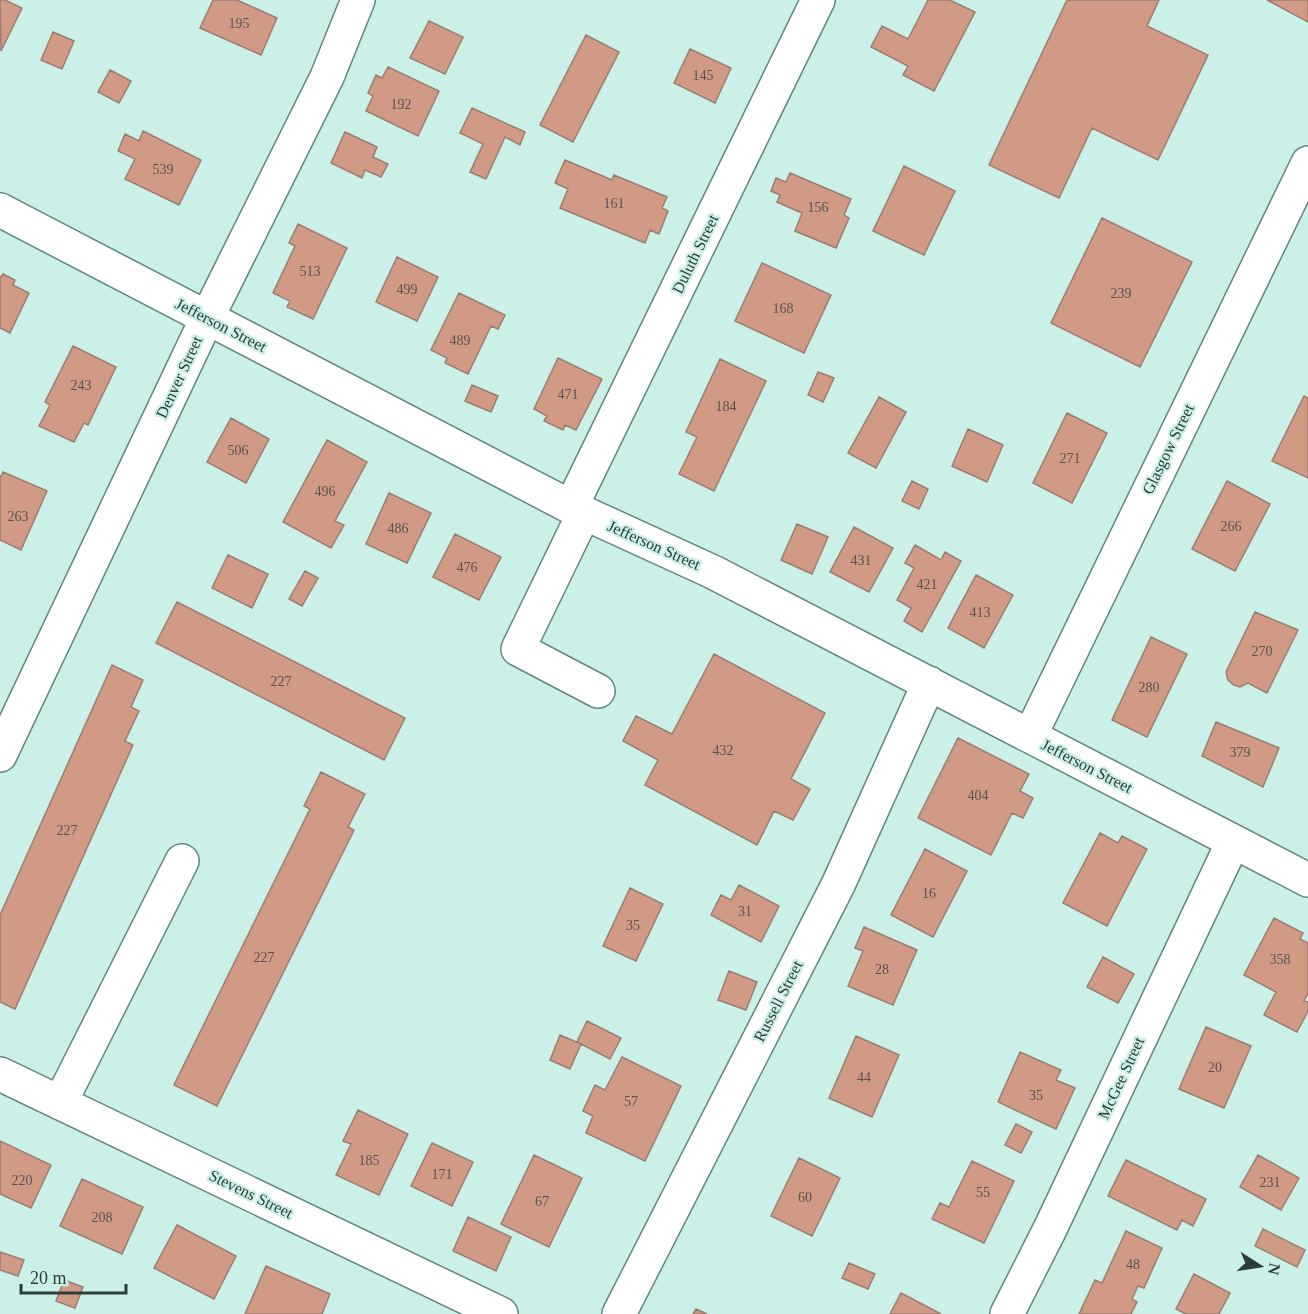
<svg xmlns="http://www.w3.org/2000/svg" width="1308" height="1314" font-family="'Times New Roman',serif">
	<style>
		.building { fill: #d19a85; stroke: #9b7d72; stroke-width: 1.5 }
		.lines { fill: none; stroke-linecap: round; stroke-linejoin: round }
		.minor-casing { stroke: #63867e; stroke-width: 36 }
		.minor { stroke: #fff; stroke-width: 33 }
		.labels { text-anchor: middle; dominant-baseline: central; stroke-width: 4.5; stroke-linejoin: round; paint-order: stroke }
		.number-label { font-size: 14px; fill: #57544d }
		.street-label { font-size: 16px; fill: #2e3d3a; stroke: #caf0e7 }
	</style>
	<rect width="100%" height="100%" fill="#caf0e7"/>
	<path class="building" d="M0,0H5L22,8L1,51Z
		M213,0H237L277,18L261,55L200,28Z
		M928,0H950L975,12L934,91L903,75L908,66L871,47L882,26L908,39Z
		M1067,0H1159L1147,26L1208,55L1158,160L1092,128L1059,198L989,165Z
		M1267,0H1308V22Z
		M429,21L463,37L445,74L410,58Z
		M53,32L74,41L62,69L41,60Z
		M586,35L619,52L573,142L540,125Z
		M690,49L731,68L715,103L674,83Z
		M388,67L439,91L418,136L366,111L373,96L368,93L376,75L382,78Z
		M110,70L131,81L119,103L98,92Z
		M472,108L525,132L520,145L505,137L486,179L470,172L483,144L460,133Z
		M143,131L201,160L179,205L125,179L135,159L118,151L125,134L139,141Z
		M345,132L377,147L373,157L388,164L381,177L365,170L362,178L331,163Z
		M565,160L612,180L614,175L667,197L662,208L668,211L659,234L650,230L645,243L560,208L568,189L555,183Z
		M904,166L955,191L924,255L873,231Z
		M790,173L851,199L844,215L849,218L836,248L795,231L802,213L777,202L780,195L771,191L776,178L786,182Z
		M1102,218L1192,262L1140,367L1051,323Z
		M298,224L347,248L313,319L287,307L290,301L273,293L295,246L289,243Z
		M397,257L438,277L417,321L376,302Z
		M762,263L831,295L804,353L735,321Z
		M3,274L15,280L13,285L29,293L10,333L0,328V278Z
		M459,293L505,315L498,329L491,326L468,374L445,363L447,358L431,350Z
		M73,346L116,367L88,425L84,423L74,442L39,426L50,405L45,402Z
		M558,358L602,379L576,430L565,425L563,430L544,421L547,416L534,409Z
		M720,359L766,381L714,491L679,474L697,437L686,432Z
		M818,372L834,378L823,402L808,395Z
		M472,385L498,396L491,412L465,401Z
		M1304,396L1308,398V478L1272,461Z
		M879,397L906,412L876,468L848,453Z
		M1067,413L1107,433L1072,503L1033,483Z
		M231,418L269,439L246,483L207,462Z
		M968,429L1003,445L987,482L952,466Z
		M327,440L367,462L335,521L344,525L331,548L283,522Z
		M3,472L47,491L21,550L0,540V478Z
		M912,481L928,489L919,509L902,501Z
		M1227,481L1270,504L1235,571L1192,549Z
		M389,493L431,513L407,563L366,544Z
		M797,524L828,537L812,574L781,560Z
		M854,527L893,548L869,592L830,572Z
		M455,534L501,557L479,600L433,577Z
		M915,545L941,560L945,552L961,561L922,632L904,621L911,608L897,600L914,568L905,563Z
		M228,555L268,574L252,608L212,588Z
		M305,571L318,578L302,606L289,599Z
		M976,575L1013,595L984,648L948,628Z
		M177,602L405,718L384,760L156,643Z
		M1255,612L1298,630L1267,693L1248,683L1240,687L1234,685L1228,680L1226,672Z
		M1151,637L1187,654L1147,737L1112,720Z
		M714,654L825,713L791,779L810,789L793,820L774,811L757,845L645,785L658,760L623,741L636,716L672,734Z
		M112,665L143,680L131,707L139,711L125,741L133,745L15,1009L0,1002V915Z
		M1216,722L1279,748L1263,787L1202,756Z
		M958,738L1029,774L1020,791L1033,798L1023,818L1012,813L991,855L918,818Z
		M321,772L365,794L348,827L354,830L217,1106L174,1085L310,809L304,806Z
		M1100,833L1118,843L1122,836L1147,849L1107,926L1063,903Z
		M925,849L967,871L933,937L891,915Z
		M739,885L779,906L761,942L711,915L721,895L731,900Z
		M630,888L663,904L636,961L603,946Z
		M1274,918L1303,933L1300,939L1308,943V993L1304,1001L1308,1002V1011L1297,1032L1264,1015L1276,992L1244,975Z
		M864,927L917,950L893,1005L848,986L863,951L855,948Z
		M1103,957L1134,974L1118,1003L1087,987Z
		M729,971L757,982L746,1010L718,1000Z
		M587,1021L621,1038L610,1059L577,1042Z
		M1206,1027L1251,1046L1224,1108L1179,1089Z
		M560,1035L581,1044L570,1069L550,1060Z
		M856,1036L899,1055L872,1117L829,1098Z
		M1020,1052L1061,1070L1056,1080L1075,1088L1056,1129L998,1102Z
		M622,1057L681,1086L645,1161L586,1133L593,1116L583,1111L595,1085L605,1090Z
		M358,1110L408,1134L379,1195L336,1175L351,1144L343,1141Z
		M1016,1124L1032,1132L1021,1153L1005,1145Z
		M0,1141L51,1165L31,1208L0,1194Z
		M432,1143L473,1162L452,1206L411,1186Z
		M534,1155L582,1178L549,1247L501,1224Z
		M1258,1155L1299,1178L1281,1210L1240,1187Z
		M799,1158L840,1178L812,1236L771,1216Z
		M1126,1160L1206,1199L1193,1226L1182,1220L1177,1230L1108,1196Z
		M972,1161L1014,1181L984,1243L932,1219L940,1203L949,1207Z
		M82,1179L143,1207L122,1254L60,1226Z
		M468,1217L511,1237L496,1271L453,1251Z
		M177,1225L236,1256L214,1299L154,1268Z
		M1263,1229L1305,1250L1297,1267L1255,1246Z
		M1126,1231L1162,1248L1144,1288L1138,1286L1132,1299L1137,1302L1131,1314H1079L1095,1280L1102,1283Z
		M0,1252L24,1260L18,1276L0,1270Z
		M849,1263L875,1274L868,1289L842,1278Z
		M266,1266L330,1294L322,1314H245Z
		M1194,1274L1230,1293L1219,1314H1186L1176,1309Z
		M64,1280L83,1287L75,1308L56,1301Z
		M901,1293L941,1314H890Z
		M696,1309L707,1314H693Z"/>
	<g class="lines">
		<defs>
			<path id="minor" d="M0,210L571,507L713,572L1308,880
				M571,507L818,0
				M584,513L518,649L598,691
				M1030,736L1308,163
				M0,755L207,318L327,77L358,0
				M0,1074L501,1314
				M60,1103L182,861
				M619,1314L838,885L929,683
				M1007,1314L1050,1229L1233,842"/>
		</defs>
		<use href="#minor" class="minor-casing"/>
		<use href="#minor" class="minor"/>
	</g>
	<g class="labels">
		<g class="number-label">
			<text x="239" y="23">195</text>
			<text x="703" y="75">145</text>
			<text x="401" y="104">192</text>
			<text x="163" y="169">539</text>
			<text x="614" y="203">161</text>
			<text x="818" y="207">156</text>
			<text x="310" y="271">513</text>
			<text x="407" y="289">499</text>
			<text x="1121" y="293">239</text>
			<text x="783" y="308">168</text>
			<text x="460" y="340">489</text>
			<text x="81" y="385">243</text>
			<text x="568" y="394">471</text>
			<text x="726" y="406">184</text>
			<text x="238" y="450">506</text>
			<text x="1070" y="458">271</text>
			<text x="325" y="491">496</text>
			<text x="18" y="516">263</text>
			<text x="1231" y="526">266</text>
			<text x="398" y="528">486</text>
			<text x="861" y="560">431</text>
			<text x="467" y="567">476</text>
			<text x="927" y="584">421</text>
			<text x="980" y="612">413</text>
			<text x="1262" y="651">270</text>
			<text x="281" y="681">227</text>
			<text x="1149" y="687">280</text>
			<text x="723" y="750">432</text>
			<text x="1240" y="752">379</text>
			<text x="978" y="795">404</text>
			<text x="67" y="830">227</text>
			<text x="929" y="893">16</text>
			<text x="745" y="911">31</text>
			<text x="633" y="925">35</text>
			<text x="264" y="957">227</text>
			<text x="1280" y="959">358</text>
			<text x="882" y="969">28</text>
			<text x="1215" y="1067">20</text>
			<text x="864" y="1077">44</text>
			<text x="1036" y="1095">35</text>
			<text x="631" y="1101">57</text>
			<text x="369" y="1160">185</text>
			<text x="442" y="1174">171</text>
			<text x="22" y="1180">220</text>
			<text x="1270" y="1182">231</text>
			<text x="983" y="1192">55</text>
			<text x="805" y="1197">60</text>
			<text x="542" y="1201">67</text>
			<text x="102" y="1217">208</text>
			<text x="1133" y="1264">48</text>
		</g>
		<g class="street-label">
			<text transform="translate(695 254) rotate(-64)">Duluth Street</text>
			<text transform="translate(221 325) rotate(27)">Jefferson Street</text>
			<text transform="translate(179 377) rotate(-65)">Denver Street</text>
			<text transform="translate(1168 449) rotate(-64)">Glasgow Street</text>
			<text transform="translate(654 545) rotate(24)">Jefferson Street</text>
			<text transform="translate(1087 766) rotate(27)">Jefferson Street</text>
			<text transform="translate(778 1001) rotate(-63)">Russell Street</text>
			<text transform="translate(1121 1078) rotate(-65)">McGee Street</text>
			<text transform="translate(251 1194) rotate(26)">Stevens Street</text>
		</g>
	</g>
	<g transform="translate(1260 1266) rotate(102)" stroke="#caf0e7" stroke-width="4.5" paint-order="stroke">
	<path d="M0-4.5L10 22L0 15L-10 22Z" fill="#2e3d3a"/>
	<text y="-9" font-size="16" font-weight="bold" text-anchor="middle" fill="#2e3d3a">N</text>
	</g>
	<path d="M21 1284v9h105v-9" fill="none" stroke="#2e3d3a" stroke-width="3"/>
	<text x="30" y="1284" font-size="18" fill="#2e3d3a" stroke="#caf0e7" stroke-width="4.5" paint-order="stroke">20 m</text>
</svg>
